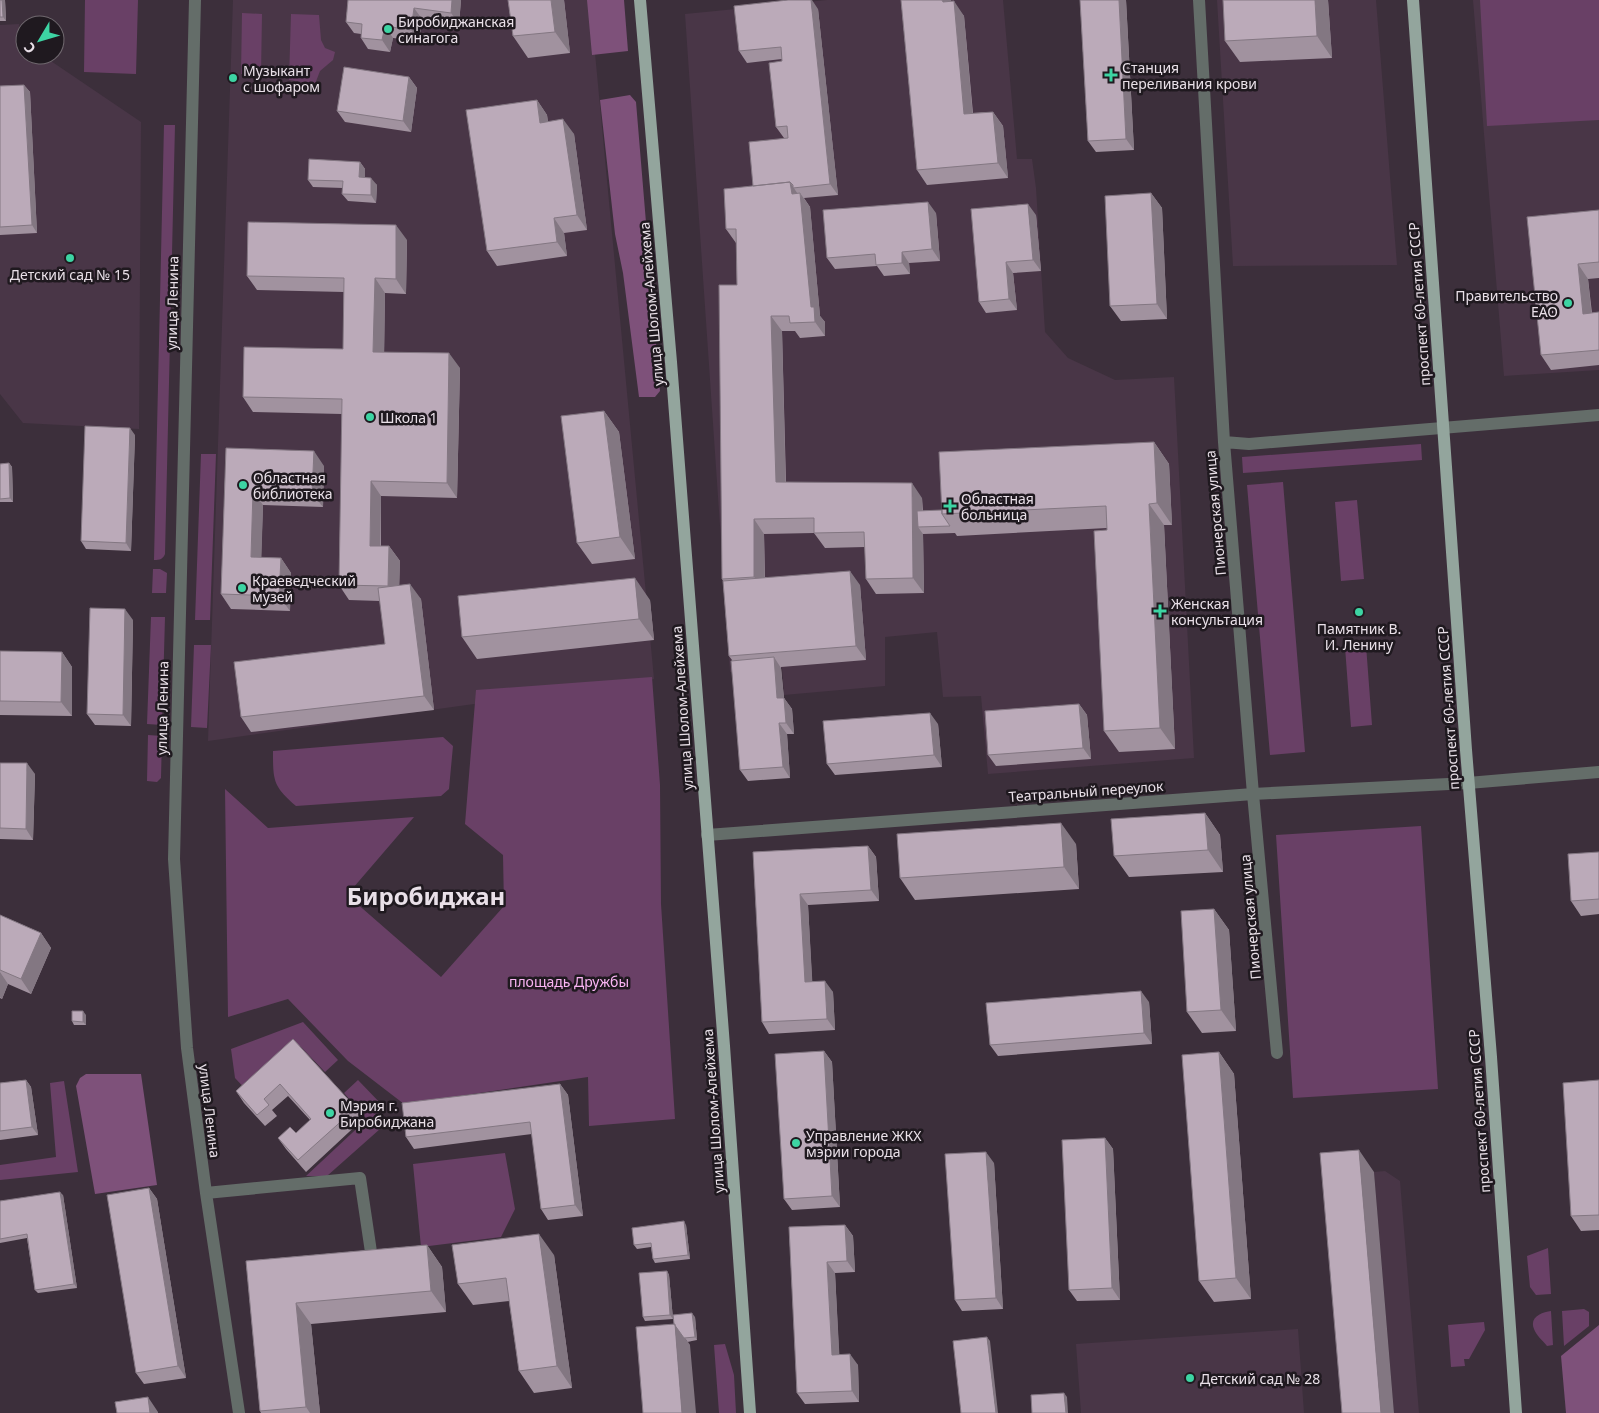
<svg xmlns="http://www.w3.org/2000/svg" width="1599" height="1413" font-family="'Noto Sans',sans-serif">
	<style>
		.built { fill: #493647 }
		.green { fill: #694066 }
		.forest { fill: #7e517a }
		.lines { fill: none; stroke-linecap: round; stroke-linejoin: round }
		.minor { stroke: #646d69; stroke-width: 12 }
		.major { stroke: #93a59d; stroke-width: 12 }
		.wall { fill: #a1929f }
		.shaded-wall { fill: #837782 }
		.building { fill: #bbaab9; stroke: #837782 }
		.poi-dot { fill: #3dd4a3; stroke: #1f191f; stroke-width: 2 }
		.labels { text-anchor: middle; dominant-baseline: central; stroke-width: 5; stroke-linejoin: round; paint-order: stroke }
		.poi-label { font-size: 14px; fill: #e9e0e8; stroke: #1f191f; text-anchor: start }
		.street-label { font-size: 14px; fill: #e9e0e8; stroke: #1f191f }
		.park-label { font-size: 14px; fill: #fab5f4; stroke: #1f191f }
		.town-label { font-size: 24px; font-weight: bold; fill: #e9e0e8; stroke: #1f191f }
	</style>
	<rect width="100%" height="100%" fill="#3c2f3b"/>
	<path class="built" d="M233,0H590L654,679L208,741Z
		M827,0H1003L1017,159H1032L1036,188L1045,332L1068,358L1115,380L1174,377L1194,758L988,774L981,696L943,697L937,632L885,637V686L784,695L782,668L730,672L685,14Z
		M1217,0H1376L1397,265L1233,266Z
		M1473,0H1599V370L1504,376Z
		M19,24L18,39L25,43V55H42L141,122L139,429L23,423L0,394V25Z
		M1385,1171L1400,1181L1419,1413H1394L1374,1172Z
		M1298,1329L1304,1413H1081L1076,1344Z"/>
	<path class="green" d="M85,0H138L136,74L84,72Z
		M1480,0H1599V120L1487,126Z
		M242,13L262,14L261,74H241Z
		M291,14L319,15L321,40L325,48L335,52L333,60L320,71L315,84L289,80Z
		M164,125H175L165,554C163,559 160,560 154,560Z
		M1421,444L1422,460L1243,473L1242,457Z
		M201,454H216L210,620H195Z
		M1283,482L1305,752L1270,755L1247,485Z
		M1357,500L1364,579L1341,581L1335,502Z
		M153,569H160L167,573L166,593H152Z
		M151,617H165L162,725L147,724Z
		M194,645H211L207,728L191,727Z
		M1366,645L1372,725L1351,727L1345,647Z
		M652,677L660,785L661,904L675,1119L589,1126L588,1077L404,1104L348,1061L288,999L228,1017L225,789L268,828L414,817L347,895L441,977L504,906L503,855L465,824L476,690Z
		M148,735L162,736L161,778L157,782L147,781Z
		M443,737L453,746L449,789L441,796L296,806C273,786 273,781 273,751Z
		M1421,826L1438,1089L1293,1098L1276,835Z
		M303,1022L338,1060L325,1072L300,1046L249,1093L235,1078L231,1049Z
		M358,1080L384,1107L380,1129L327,1176H306L367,1119L344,1093Z
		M64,1081L78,1172L0,1180V1165L56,1157L50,1083Z
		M505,1153L515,1209L501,1237L421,1247L413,1164Z
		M1548,1248L1551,1294L1536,1295L1530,1287L1527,1256Z
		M1584,1309L1589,1312V1326L1564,1346L1562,1311Z
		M1551,1311L1553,1345L1547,1346C1543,1341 1536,1335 1534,1329C1529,1317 1542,1312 1551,1311Z
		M1484,1322L1485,1330L1469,1359H1464L1465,1366L1451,1367L1448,1325Z
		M725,1344L734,1375L736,1413H719L714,1345Z"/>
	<path class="forest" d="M587,0H624L628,51L592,55Z
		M630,95L636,102L660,391L655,397H639L623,273L615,234L600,100Z
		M86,1074H141L157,1185L95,1194L76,1086L80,1078Z
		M1599,1325V1413H1566L1561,1356Z"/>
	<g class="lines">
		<path class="minor" d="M195,0L174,859L187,1048L206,1193L239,1413
			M1199,0L1224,442L1253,794L1277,1053
			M1224,442L1249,444L1599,415
			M707,835L1253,794L1468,783L1599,772
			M206,1193L360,1178L371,1252"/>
		<path class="major" d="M640,0L671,362L724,1046L750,1413
			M1413,0L1466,750L1491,1057L1516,1413"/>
	</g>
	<path class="wall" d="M0,0H5L6,21H0Z
		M348,0H461L459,24L422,19L419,41L393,38L390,52L368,49L361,38V34L354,33L346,22Z
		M508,0H564L570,53L528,58L513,36Z
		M901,0H951V1L964,16L973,113L993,112L1003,126L1008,178L927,185L917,170Z
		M1080,0H1126L1134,150L1096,152L1088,141Z
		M1328,0L1332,58L1240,62L1225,41Z
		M818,9L838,195L804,198L810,207L820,316L825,322V336L800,338L795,331H782L786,482L922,498L923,511L942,510L1154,442L1169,464L1172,525H1164L1175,749L1119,752L1104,731L1107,528L957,536L955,533L923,534L924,593L876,594L866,579L865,547L825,548L814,533L764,534L765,577L860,585L866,660L781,667V668L784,698L792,709L794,734H787L790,778L748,781L740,770L732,660L729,656L723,581L722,579L737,285L736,243L726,229L784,138L776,127L782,59L747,63L739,51Z
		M409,77L417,88L411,132L345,122L337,111Z
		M24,85L30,92L37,233L0,235V86Z
		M537,100L547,115L548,122L574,134L587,230L564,233L567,256L497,266L487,251Z
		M360,162L365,169V177L377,185L376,203L348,201L342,194L343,188L313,187L308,180Z
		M1151,193L1162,208L1167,319L1121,321L1110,306Z
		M1599,210V278L1588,279L1592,313L1599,312V365L1551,370L1541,355Z
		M936,213L940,261L909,263L910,274L884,276L877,266L835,269L827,258Z
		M1036,215L1041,271L1013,273L1017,310L986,313L979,302Z
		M407,240L406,294L385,293L384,352L460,368L457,498L381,496V546H389L400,561L399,585L421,599L434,710L251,732L241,717L385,644L380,601L349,600L339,585L342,414L253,412L243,397L343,349L344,292L257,290L247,276Z
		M604,411L619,432L635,559L592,564L577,543Z
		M135,435L131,551L86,549L81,541Z
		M226,448L324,466L323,507L263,505L261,558H281L291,573L290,611L231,609L221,594Z
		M9,463L12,467L13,502H0V464Z
		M650,600L654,640L477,659L462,637Z
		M133,620L131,726L95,725L87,714Z
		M0,651L62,652L72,667V716L0,715Z
		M1079,704L1087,715L1091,759L996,766L988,755Z
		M938,724L942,767L835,775L827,764Z
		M0,763L35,774L33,840L0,839Z
		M1205,813L1220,835L1223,872L1129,877L1114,856Z
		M1076,844L1079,889L915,900L900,878Z
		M868,846L876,857L879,901L808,905L812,981L833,992L835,1030L769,1034L762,1022L753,852Z
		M1599,852V914L1581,916L1571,901Z
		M1214,909L1229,930L1236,1031L1202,1033L1187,1012Z
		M0,915L41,933L51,948L31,994L8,984L2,999L0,998Z
		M1149,1002L1152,1044L998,1056L990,1045Z
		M86,1015V1025H74L72,1021Z
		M293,1039L356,1108L363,1119L306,1172L286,1149L278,1138L296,1133L310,1120L288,1096L272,1110L277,1116L265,1126L244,1103L236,1091Z
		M824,1051L832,1062L840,1207L792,1210L784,1199Z
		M1219,1052L1234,1074L1251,1299L1214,1302L1199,1281Z
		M26,1080L31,1087L38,1135L0,1140V1083Z
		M1599,1080V1230L1581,1231L1571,1216Z
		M560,1084L568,1095L583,1216L548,1220L541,1209L532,1134L414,1149L406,1137Z
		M1105,1138L1113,1149L1120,1300L1077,1301L1069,1290Z
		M994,1163L1003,1309L962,1311L955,1300Z
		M149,1188L157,1199L186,1378L144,1384L136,1373Z
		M63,1195L77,1288L38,1293L35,1290L27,1238L0,1243V1201Z
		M686,1225L690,1259L655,1263L653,1259L651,1247L637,1249L634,1245Z
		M845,1225L853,1236L855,1272L835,1273L839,1354L858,1365L859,1402L805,1404L797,1393L789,1227Z
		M427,1245L442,1267L446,1312L311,1324L320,1413H261L260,1411L246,1261Z
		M554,1255L572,1388L534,1393L519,1371L509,1301L473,1305L458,1284Z
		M667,1271L669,1275L673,1319L645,1321L643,1317Z
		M695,1317L697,1340L687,1342L690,1345L674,1324Z"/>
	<path class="shaded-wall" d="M2,0H5L6,21L3,17Z
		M452,0H461L459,24L451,13Z
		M551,0H564L570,53L555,32Z
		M811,0H812L818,9L838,195L830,184Z
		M942,0H951L953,17L943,2Z
		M1119,0H1126L1134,150L1126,139Z
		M1315,0H1328L1332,58L1317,36Z
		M954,1L964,16L974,129L964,114Z
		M414,8L422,19L419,41L411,30Z
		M385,26L393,38L390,52L382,40Z
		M409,77L417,88L411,132L403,121Z
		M24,85L30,92L37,233L32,225Z
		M537,100L547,115L550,138L540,123Z
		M993,112L1003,126L1008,178L998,163Z
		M563,119L574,134L587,230L577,215Z
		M360,162L365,169V185L359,177Z
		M371,178L377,185L376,203L371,195Z
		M790,182L801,199L800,193L810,207L820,316L825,322V336L815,322L811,307Z
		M1151,193L1162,208L1167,319L1157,304Z
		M928,202L936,213L940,261L932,249Z
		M1028,204L1036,215L1041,271L1033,260Z
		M554,218L564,233L567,256L557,242Z
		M396,225L407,240L406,294L396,279Z
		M902,252L909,263L910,274L902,263Z
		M1006,262L1013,273L1017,310L1009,299Z
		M1578,264L1588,279L1593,329L1583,314Z
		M375,278L385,293L384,366L373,352Z
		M771,316L782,331L786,496L776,482Z
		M449,353L460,368L457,498L447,483Z
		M604,411L619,432L635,559L620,537Z
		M130,428L135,435L131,551L126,543Z
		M1154,442L1169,464L1172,525L1157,503Z
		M314,451L324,466L323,507L312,493Z
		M9,463L12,467L13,502L10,498Z
		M371,481L381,496L380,560L370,546Z
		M912,483L922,498L923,527H918L923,534L924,593L913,578Z
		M253,491L263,505L261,572L251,557Z
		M1149,504L1164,525L1175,749L1160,728Z
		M754,519L764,534L765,592L754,577Z
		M389,546L400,561L399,601L388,586Z
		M281,558L291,573L290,611L279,596Z
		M850,571L860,585L866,660L856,646Z
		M635,578L650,600L654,640L639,619Z
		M410,584L421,599L434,710L424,696Z
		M125,609L133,620L131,726L123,715Z
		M62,652L72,667V716L61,702Z
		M774,657L781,668L785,709L777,698Z
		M784,698L792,709L794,734L786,723Z
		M1079,704L1087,715L1091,759L1083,748Z
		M930,713L938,724L942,767L934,755Z
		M779,723L787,734L790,778L783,767Z
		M27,763L35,774L33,840L26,829Z
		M1205,813L1220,835L1223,872L1208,850Z
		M1061,823L1076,844L1079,889L1064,867Z
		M868,846L876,857L879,901L871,890Z
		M800,894L808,905L813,993L805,982Z
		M1214,909L1229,930L1236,1031L1221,1010Z
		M41,933L51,948L31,994L21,979Z
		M0,972L8,984L2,999L0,997Z
		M825,981L833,992L835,1030L827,1019Z
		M1141,991L1149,1002L1152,1044L1144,1033Z
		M83,1011L86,1015V1025L83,1022Z
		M824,1051L832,1062L840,1207L832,1196Z
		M1219,1052L1234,1074L1251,1299L1236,1278Z
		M26,1080L31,1087L38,1135L32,1127Z
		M560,1084L568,1095L583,1216L575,1205Z
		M1105,1138L1113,1149L1120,1300L1112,1288Z
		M1359,1150L1374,1172L1394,1413H1381Z
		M986,1152L994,1163L1003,1309L996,1298Z
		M149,1188L157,1199L186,1378L178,1366Z
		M60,1192L63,1195L77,1288L74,1284Z
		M684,1221L686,1225L690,1259L688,1255Z
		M845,1225L853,1236L855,1272L847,1261Z
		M539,1234L554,1255L572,1388L557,1366Z
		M427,1245L442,1267L446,1312L431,1291Z
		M827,1262L835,1273L840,1366L832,1355Z
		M667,1271L669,1275L673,1319L670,1315Z
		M296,1303L311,1324L320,1413H310L306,1407Z
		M692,1313L695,1317L697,1340L695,1337Z
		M675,1324L690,1345L696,1413H682Z
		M987,1337L990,1341L998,1413H996Z
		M850,1354L858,1365L859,1402L852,1391Z
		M1064,1393L1067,1397L1068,1413H1066Z
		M148,1397L158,1412V1413H150Z"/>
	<path class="building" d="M0,0H2L3,17H0Z
		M348,0H452L451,13L414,8L411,30L385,26L382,40L361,38L362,24L346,22Z
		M508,0H551L555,32L513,36Z
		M788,0H811L830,184L793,188V185L790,182L753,186L749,142L788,138L787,126L776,127L769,63L782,61L781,47L739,51L734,6Z
		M901,0H942L943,2L954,1L964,114L993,112L998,163L917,170Z
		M1080,0H1119L1126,139L1088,141Z
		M1223,0H1315L1317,36L1225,41Z
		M344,67L409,77L403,121L337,111Z
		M24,85L32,225L0,227V86Z
		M537,100L540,123L563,119L577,215L554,218L557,242L487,251L466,110Z
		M309,159L360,162L359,177L371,178V195L342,194L343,181L308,180Z
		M790,182L792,194L800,193L811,307H814L815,322L790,323L789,316H771L776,482L912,483L913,578L866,579L864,532L814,533V518L754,519V577L722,579L719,285H737L736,229H726L724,189Z
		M1151,193L1157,304L1110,306L1105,196Z
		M928,202L932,249L902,252V263L876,265L875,254L827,258L823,210Z
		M1028,204L1033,260L1006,262L1009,299L979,302L971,209Z
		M1599,210V262L1578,264L1583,314L1599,312V350L1541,355L1527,217Z
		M248,222L396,225V279L375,278L373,352L449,353L447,483L371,481L370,546H389L388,586L339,585L342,399L243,397L244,347L343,349L344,278L247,276Z
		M604,411L620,537L577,543L561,416Z
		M85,426L130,428L126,543L81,541Z
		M1154,442L1157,503L1149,504L1160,728L1104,731L1094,531L1107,530L1106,506L942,514L939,452Z
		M226,448L314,451L312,493L253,491L251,557L281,558L279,596L221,594Z
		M9,463L10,498L0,499V464Z
		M942,510V514L950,526L918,527L917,511Z
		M850,571L856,646L729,656L723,581Z
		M635,578L639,619L462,637L458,596Z
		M410,584L424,696L241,717L234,662L385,644L378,588Z
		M90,608L125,609L123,715L87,714Z
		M0,651L62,652L61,702L0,701Z
		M774,657L777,698H784L786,723H779L783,767L740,770L731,661Z
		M1079,704L1083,748L988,755L985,711Z
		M930,713L934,755L827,764L823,721Z
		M0,763H27L26,829L0,828Z
		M1205,813L1208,850L1114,856L1111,819Z
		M1061,823L1064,867L900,878L897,834Z
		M868,846L871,890L800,894L805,982L825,981L827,1019L762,1022L753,852Z
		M1599,852V899L1571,901L1568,854Z
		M1214,909L1221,1010L1187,1012L1181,911Z
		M0,915L41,933L21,979L0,970Z
		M1141,991L1144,1033L990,1045L986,1003Z
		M72,1011H83V1022L72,1021Z
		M293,1039L356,1108L298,1160L278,1138L290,1127L296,1133L311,1119L280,1084L264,1099L269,1105L257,1115L236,1091Z
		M824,1051L832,1196L784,1199L775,1054Z
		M1219,1052L1236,1278L1199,1281L1182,1055Z
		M26,1080L32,1127L0,1131V1083Z
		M1599,1080V1215L1571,1216L1563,1083Z
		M560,1084L575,1205L541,1209L530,1122L406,1137L402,1103Z
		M1105,1138L1112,1288L1069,1290L1062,1140Z
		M1359,1150L1381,1413H1342L1320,1153Z
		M986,1152L996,1298L955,1300L945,1154Z
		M149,1188L178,1366L136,1373L107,1195Z
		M60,1192L74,1284L35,1290L27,1234L0,1239V1201Z
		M684,1221L688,1255L653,1259L651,1243L634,1245L632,1228Z
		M845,1225L847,1261L827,1262L832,1355L850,1354L852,1391L797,1393L789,1227Z
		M539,1234L557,1366L519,1371L506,1278L458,1284L452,1245Z
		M427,1245L431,1291L296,1303L306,1407L260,1411L246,1261Z
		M667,1271L670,1315L643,1317L639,1273Z
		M692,1313L695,1337L684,1338L674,1324L673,1315Z
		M675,1324L682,1413H643L636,1327Z
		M987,1337L996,1413H961L953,1341Z
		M1064,1393L1066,1413H1032L1031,1395Z
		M148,1397L150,1413H117L115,1402Z"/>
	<g class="poi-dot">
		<circle cx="388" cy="29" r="5"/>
		<path d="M1108.5 67.5h5v5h5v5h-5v5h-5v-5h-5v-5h5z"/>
		<circle cx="233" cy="78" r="5"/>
		<circle cx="70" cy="258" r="5"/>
		<circle cx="1568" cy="303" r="5"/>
		<circle cx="370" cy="417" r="5"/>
		<circle cx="243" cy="485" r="5"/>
		<path d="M947.5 498.5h5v5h5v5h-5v5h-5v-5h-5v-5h5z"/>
		<circle cx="242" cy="588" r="5"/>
		<path d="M1157.5 603.5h5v5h5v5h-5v5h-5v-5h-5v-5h5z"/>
		<circle cx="1359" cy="612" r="5"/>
		<circle cx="330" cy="1113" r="5"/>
		<circle cx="796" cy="1143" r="5"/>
		<circle cx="1190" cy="1378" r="5"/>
	</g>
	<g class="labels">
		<g class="poi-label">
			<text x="398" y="21">Биробиджанская<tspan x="398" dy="16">синагога</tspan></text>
			<text x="1122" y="67">Станция<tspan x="1122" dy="16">переливания крови</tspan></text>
			<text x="243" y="70">Музыкант<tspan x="243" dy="16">с шофаром</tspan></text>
			<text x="70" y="274" text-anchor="middle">Детский сад № 15</text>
			<text x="1558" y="295" text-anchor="end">Правительство<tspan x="1558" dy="16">ЕАО</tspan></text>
			<text x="380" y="417">Школа 1</text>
			<text x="253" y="477">Областная<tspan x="253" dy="16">библиотека</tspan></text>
			<text x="961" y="498">Областная<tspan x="961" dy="16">больница</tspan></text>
			<text x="252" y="580">Краеведческий<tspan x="252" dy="16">музей</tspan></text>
			<text x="1171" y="603">Женская<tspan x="1171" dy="16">консультация</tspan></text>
			<text x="1359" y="628" text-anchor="middle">Памятник В.<tspan x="1359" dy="16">И. Ленину</tspan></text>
			<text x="340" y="1105">Мэрия г.<tspan x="340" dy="16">Биробиджана</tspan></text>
			<text x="806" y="1135">Управление ЖКХ<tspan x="806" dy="16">мэрии города</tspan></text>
			<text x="1200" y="1378">Детский сад № 28</text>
		</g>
		<g class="street-label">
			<text transform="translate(172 303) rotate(-89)">улица Ленина</text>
			<text transform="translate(651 304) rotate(-95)">улица Шолом-Алейхема</text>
			<text transform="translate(1419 304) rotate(-94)">проспект 60-летия СССР</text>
			<text transform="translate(1215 513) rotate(-95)">Пионерская улица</text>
			<text transform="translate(162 708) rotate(-89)">улица Ленина</text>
			<text transform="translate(682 708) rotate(-94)">улица Шолом-Алейхема</text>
			<text transform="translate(1448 708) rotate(-94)">проспект 60-летия СССР</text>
			<text transform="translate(1086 791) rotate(-4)">Театральный переулок</text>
			<text transform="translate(1250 917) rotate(-95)">Пионерская улица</text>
			<text transform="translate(210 1111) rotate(83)">улица Ленина</text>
			<text transform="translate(713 1111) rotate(-94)">улица Шолом-Алейхема</text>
			<text transform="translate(1479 1111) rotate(-94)">проспект 60-летия СССР</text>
		</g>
		<g class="park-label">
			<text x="569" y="981">площадь Дружбы</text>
		</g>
		<g class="town-label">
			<text x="426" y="895">Биробиджан</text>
		</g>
	</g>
	<g transform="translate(40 40) rotate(232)"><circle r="24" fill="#1f191f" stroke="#70696f"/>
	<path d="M0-4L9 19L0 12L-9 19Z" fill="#3dd4a3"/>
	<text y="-8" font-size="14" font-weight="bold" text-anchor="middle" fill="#e9e0e8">С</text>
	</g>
</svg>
